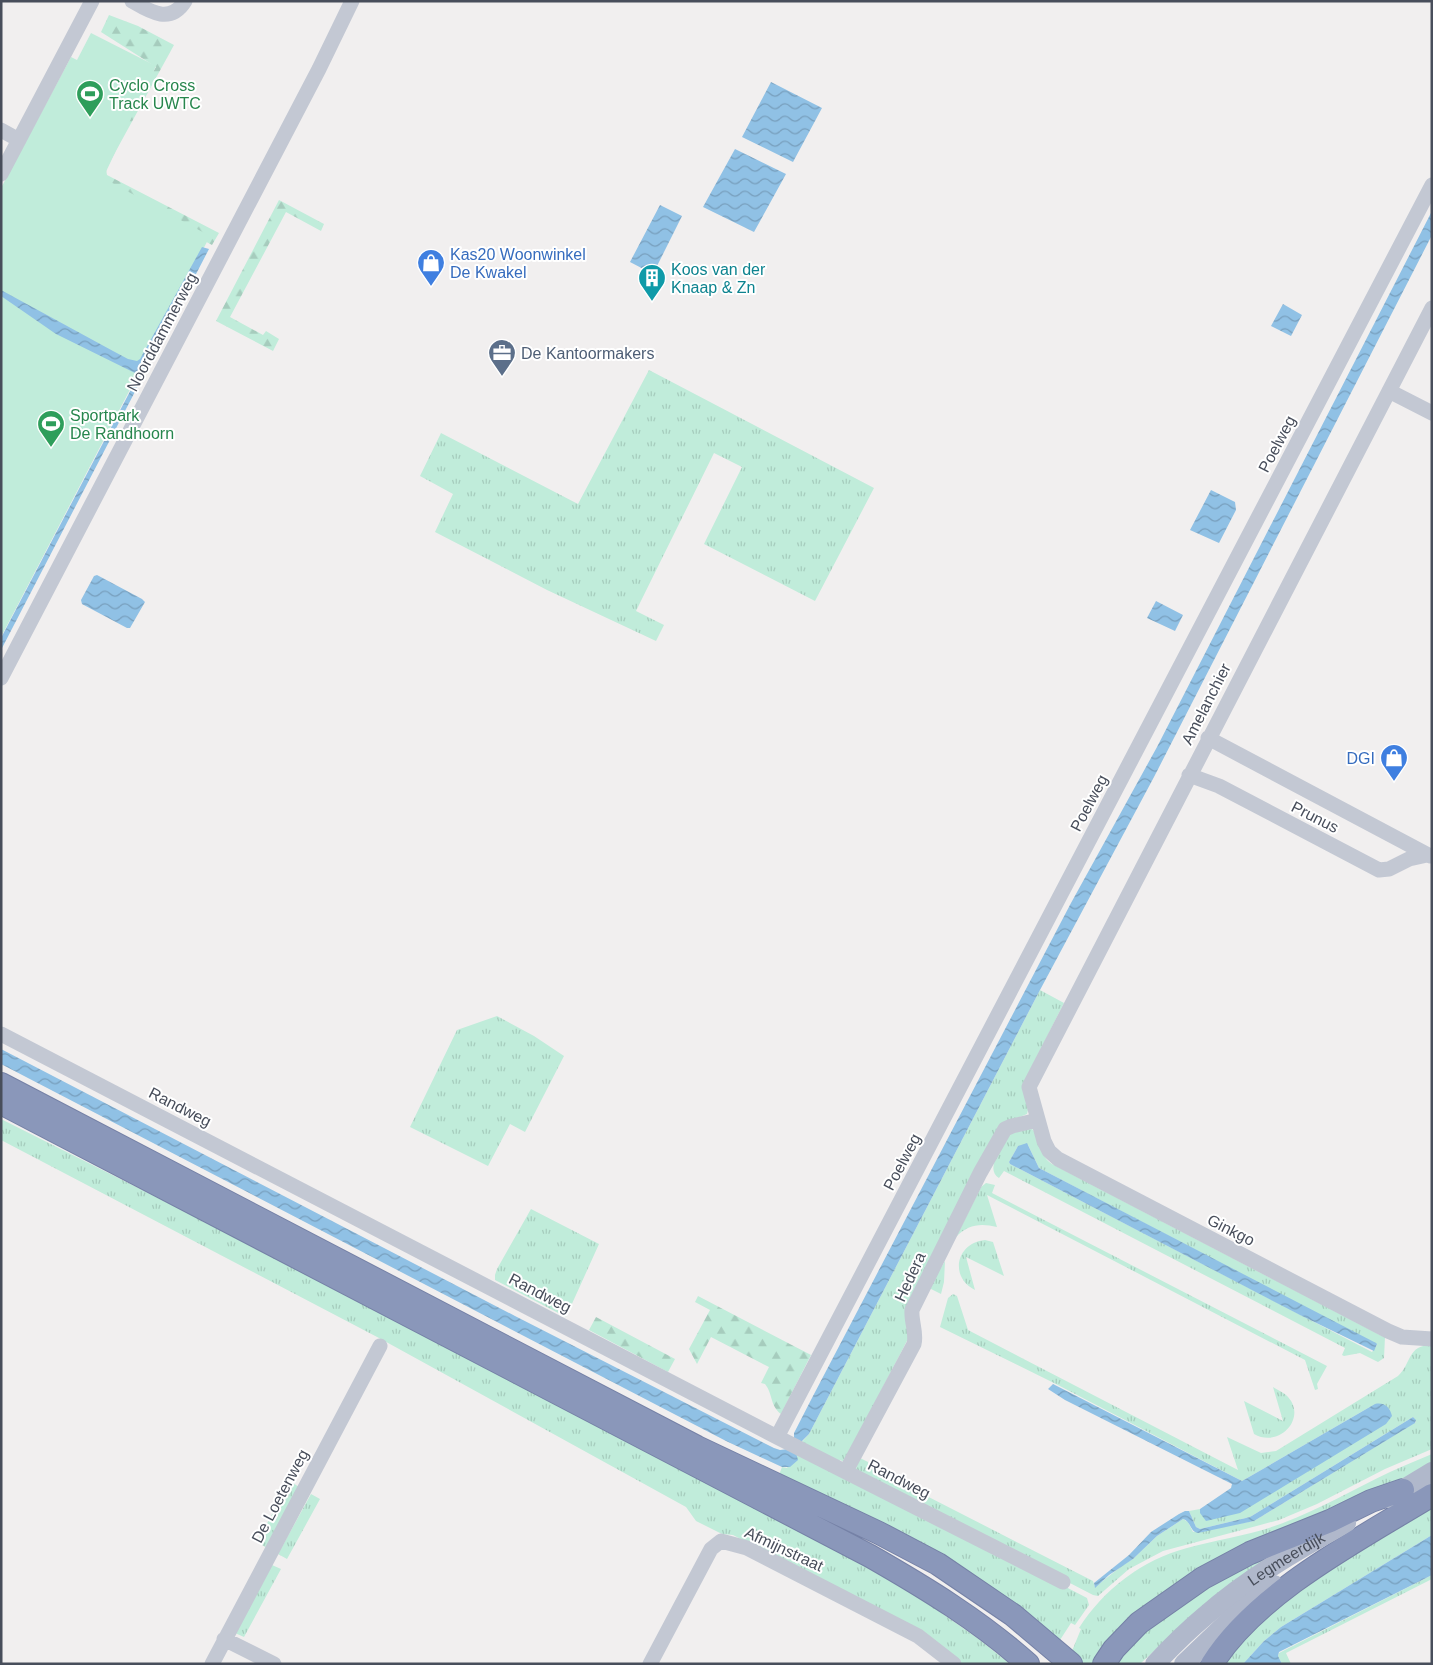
<svg xmlns="http://www.w3.org/2000/svg" width="1433" height="1665" font-family="Arial,sans-serif">
	<style>
		.grass { fill: url(#grass-tufts); fill-rule: evenodd }
		.forest { fill: url(#forest-firs) }
		.garden { fill: #c0ecda }
		.water { fill: url(#water-waves) }
		.lines { fill: none; stroke-linecap: round; stroke-linejoin: round }
		.highway-casing { stroke: #7581a6; stroke-width: 24 }
		.minor { stroke: #c3c8d3; stroke-width: 15 }
		.major { stroke: #b0b8cb; stroke-width: 20 }
		.highway { stroke: #8a97ba; stroke-width: 22 }
		.labels { text-anchor: middle; dominant-baseline: central; stroke-width: 4; stroke-linejoin: round; paint-order: stroke }
		.leisure-label { font-size: 16px; fill: #27864d; stroke: #fff; text-anchor: start }
		.shop-label { font-size: 16px; fill: #366cbe; stroke: #fff; text-anchor: start }
		.culture-label { font-size: 16px; fill: #0d838f; stroke: #fff; text-anchor: start }
		.street-label { font-size: 16px; fill: #484e5b; stroke: #fff }
		.service-label { font-size: 16px; fill: #4e5e75; stroke: #fff; text-anchor: start }
	</style>
	<defs>
		<pattern id="grass-tufts" width="24" height="20" patternUnits="userSpaceOnUse" patternTransform="scale(1.25)"><rect width="24" height="20" fill="#c0ecda"/><path d="M3 7l-1-3M5 7V3M7 7l1-3M15 17l-1-3M17 17v-4M19 17l1-3" fill="none" stroke="#a6ccbd"/></pattern>
		<pattern id="forest-firs" width="22" height="20" patternUnits="userSpaceOnUse" patternTransform="scale(1.25)"><rect width="22" height="20" fill="#c0ecda"/><path d="M5 1l3.5 6h-7zM16 11l3.5 6h-7z" fill="#a6ccbd"/></pattern>
		<pattern id="water-waves" width="16" height="10" patternUnits="userSpaceOnUse" patternTransform="scale(1.25)"><rect width="16" height="10" fill="#90c1e5"/><path d="M0 5q4-4 8 0t8 0" fill="none" stroke="#789fbd"/></pattern>
	</defs>
	<rect width="100%" height="100%" fill="#f1efef"/>
	<path class="grass" d="M649,370L874,488L815,601L704,544L742,467L714,453L636,611L664,625L656,641L547,590L435,532L453,494L420,476L441,433L578,504Z
		M1040,990L1064,1003L1024,1082L1028,1110L1027,1114L1005,1123L910,1299L909,1337L844,1462L840,1460L839,1462L801,1443L809,1434Z
		M497,1016L534,1036L564,1056L525,1132L510,1124L488,1166L410,1127L457,1030Z
		M1,1119L389,1314L730,1489L906,1588L980,1640L1010,1664H961L918,1632L733,1535L722,1534L696,1521L686,1507L379,1338L1,1140Z
		M1031,1128C1042,1137 1037,1154 1052,1164L1382,1336L1385,1337L1384,1358L1378,1362L1360,1353L1344,1356L1342,1355L1345,1348L1004,1171L999,1178C984,1168 1003,1146 1009,1134ZM1028,1145L1039,1168L1377,1345L1372,1352L1010,1164L1009,1162L1018,1146Z
		M986,1183L995,1185L992,1193L1327,1366L1317,1384L1318,1389L1315,1390L1305,1360L987,1195L997,1227C981,1223 968,1224 956,1237L981,1187Z
		M531,1209L599,1244L566,1317L495,1280V1275L497,1269Z
		M985,1240L993,1242L1004,1276L966,1257L975,1290C949,1277 956,1243 985,1240Z
		M945,1261L944,1282L941,1294L929,1288Z
		M953,1294L957,1296L968,1330L1238,1470L1227,1437L1261,1453L1276,1451L1398,1376C1412,1363 1407,1345 1432,1345V1449L1385,1469L1317,1504L1279,1520L1163,1551L1129,1569L1098,1596L1093,1595L855,1471L860,1458L868,1462V1466L1093,1581L1095,1587L1123,1565L1133,1559L1157,1536L1183,1519L1188,1522L1193,1532L1254,1521L1416,1422L1413,1417L1250,1517L1200,1529L1196,1527L1189,1511L1200,1509V1513L1375,1404L1242,1481L1056,1384L940,1327L948,1298Z
		M1273,1387C1277,1390 1283,1392 1286,1395C1309,1416 1280,1449 1254,1434L1244,1401L1283,1421Z
		M796,1453L1062,1585L1087,1598L1089,1605L1075,1625L1071,1623L1060,1640L779,1475L782,1467L787,1468Z
		M1432,1454V1464L1391,1487L1267,1543L1099,1664H1080L1072,1651L1081,1629L1079,1628C1104,1589 1142,1560 1187,1548C1219,1539 1252,1535 1283,1523C1320,1509 1354,1489 1390,1472C1403,1466 1418,1460 1432,1454Z
		M290,1481L299,1487L267,1548L257,1542Z
		M311,1494L320,1499L287,1559L278,1554Z
		M1432,1502V1535L1281,1627L1264,1641L1243,1664H1216L1252,1619Z
		M1311,1533L1194,1613L1140,1664H1111L1162,1610Z
		M272,1565L281,1569L244,1637L235,1633Z
		M1432,1575V1579L1286,1653L1291,1664H1282L1278,1656L1279,1653Z"/>
	<path class="forest" d="M109,15L138,26L174,45L106,169L107,175L219,233L212,245L109,189L95,166L156,67L101,32Z
		M279,200L324,224L321,231L286,212L230,317L263,335L266,331L279,339L273,351L216,321Z
		M698,1296L811,1355L781,1414C770,1406 773,1394 765,1384L761,1383L769,1367L711,1337L697,1364L689,1349L710,1310L695,1302Z
		M596,1317L675,1359L668,1372L589,1330Z"/>
	<path class="garden" d="M91,33L156,66L103,178L210,236L1,637V188L71,57L77,60Z"/>
	<path class="water" d="M771,82L822,108L793,162L742,137Z
		M735,149L786,174L754,232L703,207Z
		M660,205L682,216L653,274L630,262Z
		M1432,211V235L1154,777L1040,990L809,1434L802,1441L796,1453L798,1460L790,1467H782L726,1441L1,1064V1049L515,1316L774,1448L780,1450L788,1449L794,1437V1433L813,1396L1071,903L1157,747Z
		M202,247L209,249L1,650V638L137,378L135,373L56,334L1,296V290L113,351L128,359L137,361L140,359Z
		M1283,304L1302,315L1291,336L1271,326Z
		M1211,490L1235,502L1236,510L1219,543L1190,530Z
		M97,575L142,599L145,602L130,628H127L82,604L81,600L94,576Z
		M1156,601L1183,615L1175,631L1147,618Z
		M1027,1143L1039,1168L1376,1343L1377,1344L1374,1351L1300,1315L1010,1164L1009,1162L1018,1146Z
		M1053,1384L1242,1481L1375,1404C1384,1402 1390,1407 1392,1416L1386,1424L1240,1513L1206,1521L1200,1513V1509L1231,1488L1232,1484L1065,1400L1048,1389Z
		M1413,1417L1416,1420L1415,1423L1254,1521L1198,1533C1190,1532 1191,1521 1183,1519L1157,1536L1133,1559L1109,1575L1095,1588L1094,1583L1129,1555L1151,1532L1179,1514L1185,1511H1189L1196,1527L1200,1529L1250,1517Z
		M1432,1535V1575L1279,1652L1278,1656L1282,1664H1243L1264,1641L1281,1627Z"/>
	<g class="lines">
		<defs>
			<path id="highway" d="M1,1084L697,1447L879,1533L938,1564L1013,1615L1071,1664
				M1,1103L870,1556C926,1588 980,1621 1028,1664
				M1104,1664L1114,1649L1139,1623L1203,1578L1250,1553L1330,1521L1371,1501L1403,1490
				M1212,1664C1257,1592 1360,1539 1432,1495"/>
		</defs>
		<use href="#highway" class="highway-casing"/>
		<path class="minor" d="M132,1C149,11 170,25 185,1
			M1,130L19,140
			M1,174L92,1
			M1432,308L1029,1087L1044,1141L1049,1151L1058,1159L1388,1331L1402,1337L1432,1339
			M1389,391L1432,413
			M1,678L319,69L352,1
			M1208,738L1430,856
			M1189,775L1219,786L1379,870L1389,869L1409,859L1427,855
			M1,1034L777,1437L1063,1582
			M777,1437L1432,185
			M846,1471L914,1344C917,1333 911,1322 912,1310L980,1173L1005,1129L1012,1126L1038,1120
			M224,1639L274,1664
			M212,1664L380,1346
			M650,1664L711,1549L721,1541L747,1548L918,1636L954,1664"/>
		<g class="major">
			<path d="M1389,1498L1432,1472"/>
			<path id="s1" d="M1155,1664C1171,1647 1187,1631 1205,1616C1247,1579 1297,1550 1346,1523"/>
			<path d="M1184,1664L1230,1620L1274,1585"/>
		</g>
		<use href="#highway" class="highway"/>
	</g>
	<defs>
		<symbol id="stadium-pin" viewBox="-11 -11 22 30"><path d="M0 17L-7.5 6A9.5 9.5 0 1 1 7.5 6Z" fill="#2e9e5b" stroke="#fff"/><path d="M0-5a6.5 5 0 1 0 0 10a6.5 5 0 1 0 0-10ZM-3.5-1.8h7v3.6h-7Z" fill="#fff"/></symbol>
		<symbol id="shop-pin" viewBox="-11 -11 22 30"><path d="M0 17L-7.5 6A9.5 9.5 0 1 1 7.5 6Z" fill="#3f7fe0" stroke="#fff"/><path d="M-5-2.5h2.3a2.7 3.5 0 0 1 5.4 0H5L5.5 6h-11ZM-1.5-2.5h3a1.5 2.3 0 0 0-3 0Z" fill="#fff"/></symbol>
		<symbol id="building-pin" viewBox="-11 -11 22 30"><path d="M0 17L-7.5 6A9.5 9.5 0 1 1 7.5 6Z" fill="#0f9aa8" stroke="#fff"/><path d="M-4-6H4V6H1V3H-1V6H-4ZM-2.5-4.3h1.7v1.8h-1.7ZM.8-4.3h1.7v1.8H.8ZM-2.5-1h1.7V.8h-1.7ZM.8-1h1.7V.8H.8Z" fill="#fff"/></symbol>
		<symbol id="office-pin" viewBox="-11 -11 22 30"><path d="M0 17L-7.5 6A9.5 9.5 0 1 1 7.5 6Z" fill="#5c6f8a" stroke="#fff"/><path d="M-6-3h4V-5.5h4V-3h4V5H-6ZM-1-4.5V-3h2v-1.5ZM-6 0V1H6V0Z" fill="#fff"/></symbol>
	</defs>
	<g fill-rule="evenodd">
		<use href="#stadium-pin" x="74" y="78" width="32" height="43"/>
		<use href="#shop-pin" x="415" y="247" width="32" height="43"/>
		<use href="#building-pin" x="636" y="262" width="32" height="43"/>
		<use href="#office-pin" x="486" y="337" width="32" height="43"/>
		<use href="#stadium-pin" x="35" y="408" width="32" height="43"/>
		<use href="#shop-pin" x="1378" y="742" width="32" height="43"/>
	</g>
	<g class="labels">
		<g class="leisure-label">
			<text x="109" y="85">Cyclo Cross<tspan x="109" dy="18">Track UWTC</tspan></text>
			<text x="70" y="415">Sportpark<tspan x="70" dy="18">De Randhoorn</tspan></text>
		</g>
		<g class="shop-label">
			<text x="450" y="254">Kas20 Woonwinkel<tspan x="450" dy="18">De Kwakel</tspan></text>
			<text x="1375" y="758" text-anchor="end">DGI</text>
		</g>
		<g class="culture-label">
			<text x="671" y="269">Koos van der<tspan x="671" dy="18">Knaap &amp; Zn</tspan></text>
		</g>
		<g class="street-label">
			<text transform="translate(162 332) rotate(-62)">Noorddammerweg</text>
			<text transform="translate(1277 444) rotate(-62)">Poelweg</text>
			<text transform="translate(1206 704) rotate(-63)">Amelanchier</text>
			<text transform="translate(1089 803) rotate(-62)">Poelweg</text>
			<text transform="translate(1315 817) rotate(27)">Prunus</text>
			<text transform="translate(180 1107) rotate(27)">Randweg</text>
			<text transform="translate(902 1162) rotate(-62)">Poelweg</text>
			<text transform="translate(1231 1230) rotate(27)">Ginkgo</text>
			<text transform="translate(910 1277) rotate(-65)">Hedera</text>
			<text transform="translate(540 1293) rotate(27)">Randweg</text>
			<text transform="translate(899 1479) rotate(27)">Randweg</text>
			<text transform="translate(280 1496) rotate(-62)">De Loetenweg</text>
			<text transform="translate(784 1549) rotate(25)">Afmijnstraat</text>
			<text stroke="none"><textPath href="#s1" startOffset="169">Legmeerdijk</textPath></text>
		</g>
		<g class="service-label">
			<text x="521" y="353">De Kantoormakers</text>
		</g>
	</g>
	<rect width="1433" height="1665" fill="none" stroke="#484e5b" stroke-width="5"/>
</svg>
